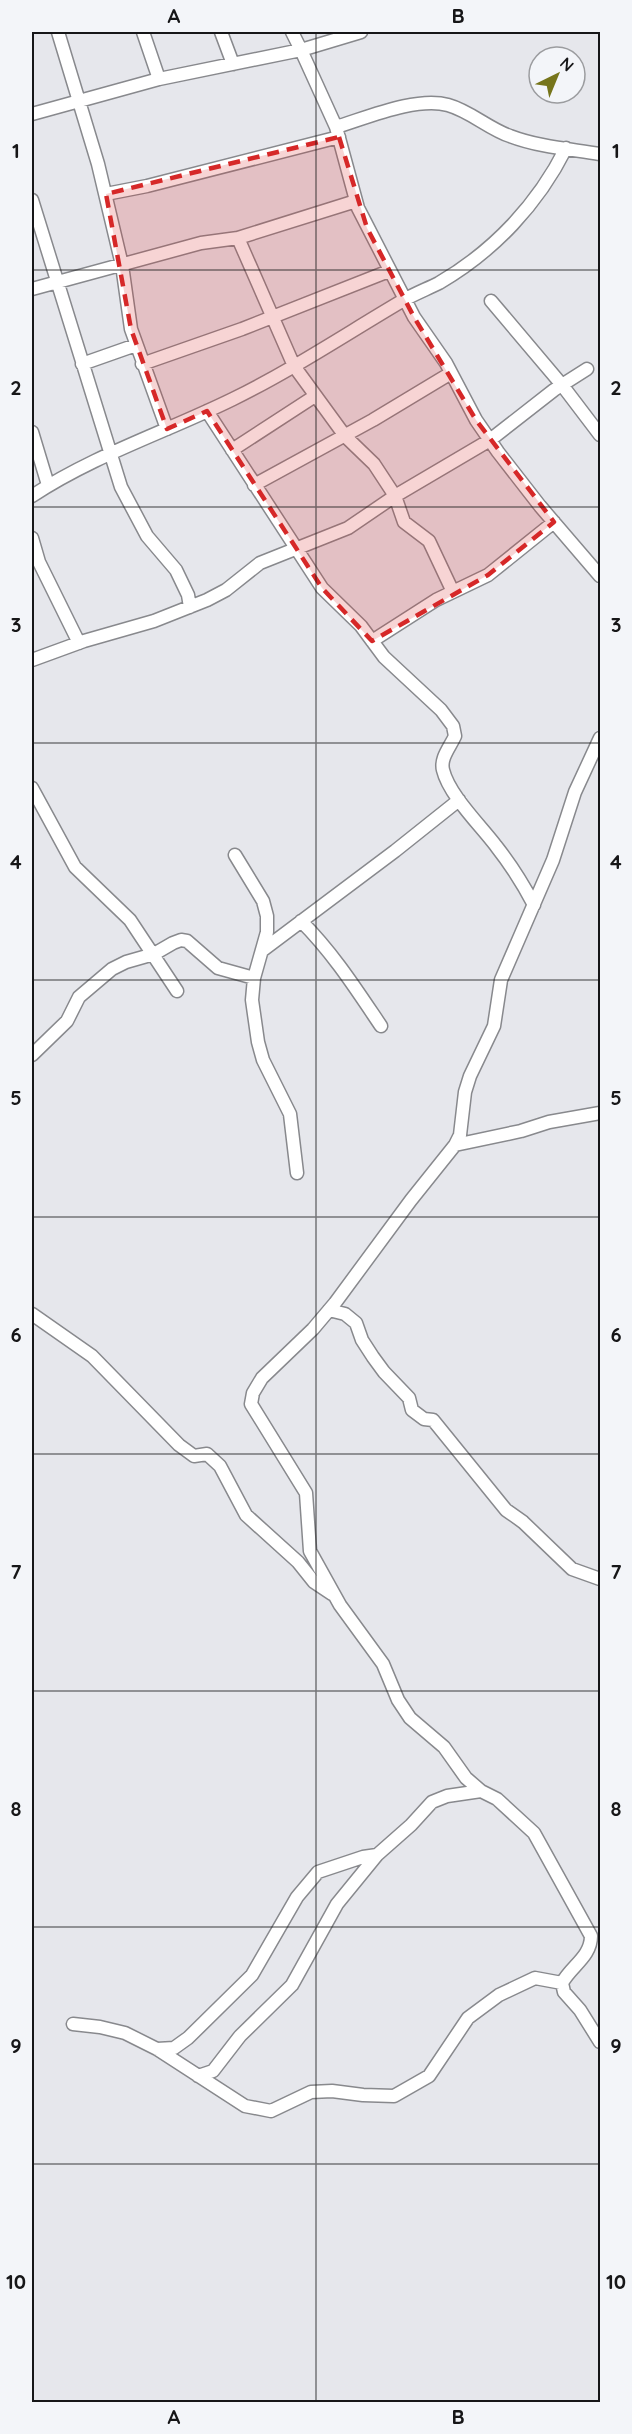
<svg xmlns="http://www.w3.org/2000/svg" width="632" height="2434" font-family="Quicksand,sans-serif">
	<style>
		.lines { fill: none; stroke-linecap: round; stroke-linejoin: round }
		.minor-casing { stroke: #88898d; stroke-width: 15 }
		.minor { stroke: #fff; stroke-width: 12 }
		.marked { fill: #d62828; fill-opacity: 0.2; stroke: #d62828; stroke-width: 4.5; stroke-dasharray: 12 8; stroke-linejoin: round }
		.grid { fill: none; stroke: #161618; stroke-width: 1.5; stroke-opacity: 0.55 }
		.neatline { fill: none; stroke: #161618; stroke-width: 2 }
		.grid-label { font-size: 20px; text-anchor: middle; font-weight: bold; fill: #161618 }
	</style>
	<rect width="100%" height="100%" fill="#e6e7ec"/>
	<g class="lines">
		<defs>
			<path id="minor" d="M58,32L98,164L122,265L131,329L167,429
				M143,32L159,79
				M221,32L233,64
				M292,32L301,50L361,32
				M32,114L159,79L301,50L336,127C366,118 417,96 448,105C470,111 489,129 510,136C539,147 570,149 600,154
				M336,127L358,208L414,317L446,363L476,420L498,452L540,506L600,576
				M106,194L147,186L339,137
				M32,200L121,487L147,536L176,570L188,595L190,607
				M238,238L294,366L345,436L374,464L395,496L404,522L429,541L453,592
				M32,289L201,243L238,238L356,201
				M491,301L562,385L600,435
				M82,364L136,345
				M142,364L242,329L389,271
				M207,411L322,588L361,626L384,657L441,710L453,726L455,736C450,747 440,758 443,770C449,795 481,826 496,846C511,865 523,884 534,905
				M32,432L48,485
				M232,450L315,396
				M254,485L373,420L451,373
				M32,496C94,455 166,432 233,399C292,370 346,334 402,301C414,294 427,289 439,283C494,251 538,204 566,148
				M32,538L39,562L79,643
				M372,641L436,600L488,575L554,522
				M32,660L84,641L154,621L207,600L226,590L260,563L348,528L395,496L490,440L554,390L587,369
				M32,788L75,867L130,920L177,991
				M235,855L263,901L267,916V932L254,978L252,1000L258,1042L263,1060L290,1114L297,1173
				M301,921C333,953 356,989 381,1026
				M263,950L395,851L459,800
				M32,1055L67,1021L79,997L112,969L126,962L154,954L173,943L181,940L187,941L218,968L254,978
				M600,1113L549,1122L521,1131L455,1145L411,1200L335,1303L313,1329L262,1378L253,1393L251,1404L306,1493L310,1551L340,1605L383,1664L398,1700L410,1718L444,1747L466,1778L481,1791L497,1799L534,1833L591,1936C591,1957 571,1966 562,1983L564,1992L580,2010L600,2042
				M455,1145L460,1135L465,1092L470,1076L494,1026L501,980L553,860L575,792L600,738
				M329,1310L345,1314L356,1323L362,1340L373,1357L384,1372L409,1398L412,1410L424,1419L433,1420L506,1510L523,1522L572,1569L600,1579
				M32,1314L92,1356L179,1445L194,1456L207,1454L220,1466L246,1515L298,1562L314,1582L332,1594
				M73,2024L100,2027L125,2033L157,2049L245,2106L271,2111L311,2092L332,2091L363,2095L394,2096L429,2076L468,2018L499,1995L535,1978L562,1983
				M157,2049L174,2048L188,2038L252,1975L297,1897L318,1872L363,1857L377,1855
				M198,2076L213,2071L240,2036L292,1985L337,1904L377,1855L411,1825L432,1802L447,1796L481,1791"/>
		</defs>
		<use href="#minor" class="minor-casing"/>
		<use href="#minor" class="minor"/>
	</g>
	<path class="marked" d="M339,137L367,228L414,317L476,420L554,522L488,575L372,641L322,588L207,411L167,429L131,329L106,194Z"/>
	<path class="grid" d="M316,32V2402M32,270H600M32,507H600M32,743H600M32,980H600M32,1217H600M32,1454H600M32,1691H600M32,1927H600M32,2164H600"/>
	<rect width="632" height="2434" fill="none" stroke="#f3f5f9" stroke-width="66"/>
	<g transform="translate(557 75) rotate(43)"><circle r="28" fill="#f3f5f9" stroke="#9b9c9f" stroke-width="1.5"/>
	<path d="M0-4.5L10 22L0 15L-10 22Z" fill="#76751b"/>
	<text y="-9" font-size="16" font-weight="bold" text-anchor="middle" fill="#161618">N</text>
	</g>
	<rect x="33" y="33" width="566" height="2368" class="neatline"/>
	<g class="grid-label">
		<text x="174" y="23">A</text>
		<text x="458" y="23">B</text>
		<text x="16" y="158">1</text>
		<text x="616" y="158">1</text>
		<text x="16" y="395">2</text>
		<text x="616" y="395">2</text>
		<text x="16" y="632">3</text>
		<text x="616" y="632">3</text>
		<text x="16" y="869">4</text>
		<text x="616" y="869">4</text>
		<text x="16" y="1105">5</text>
		<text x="616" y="1105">5</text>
		<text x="16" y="1342">6</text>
		<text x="616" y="1342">6</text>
		<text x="16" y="1579">7</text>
		<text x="616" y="1579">7</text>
		<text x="16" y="1816">8</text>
		<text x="616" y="1816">8</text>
		<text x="16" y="2053">9</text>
		<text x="616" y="2053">9</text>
		<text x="16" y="2289">10</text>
		<text x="616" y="2289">10</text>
		<text x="174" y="2424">A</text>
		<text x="458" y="2424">B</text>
	</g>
</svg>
